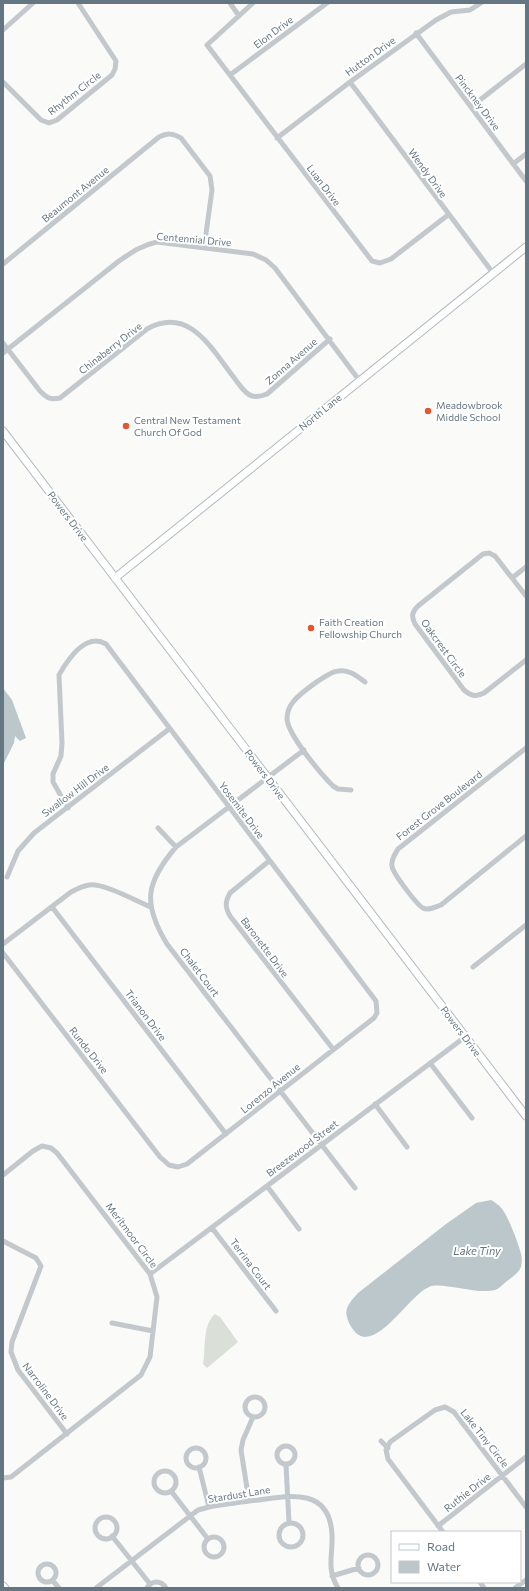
<svg xmlns="http://www.w3.org/2000/svg" width="529" height="1591" font-family="Commissioner,sans-serif">
	<style>
		.green { fill: #dadfd7 }
		.water { fill: #bbc7cb }
		.lines { fill: none; stroke-linecap: round; stroke-linejoin: round }
		.secondary-casing { stroke: #b3babf; stroke-width: 9 }
		.street { stroke: #c3c8cc; stroke-width: 5 }
		.secondary { stroke: #fff; stroke-width: 7 }
		.poi-dot { fill: #e4572e; stroke: #fff; stroke-width: 1.5 }
		.labels { text-anchor: middle; dominant-baseline: central; stroke-width: 4; stroke-linejoin: round; paint-order: stroke }
		.street-label { font-size: 10px; fill: #657683; stroke: #fff }
		.poi-label { font-size: 10px; fill: #657683; stroke: #fff; text-anchor: start }
		.water-label { font-size: 11px; font-style: italic; fill: #60757c; stroke: #fff }
	</style>
	<rect width="100%" height="100%" fill="#fafaf8"/>
	<path class="green" d="M215,1314L220,1317L238,1342L207,1368L203,1364C206,1349 202,1325 215,1314Z"/>
	<path class="water" d="M3,688L12,700L26,738L20,741L15,736L14,743L3,765Z
		M491,1200C495,1202 500,1206 502,1209C508,1216 519,1245 521,1254C522,1257 522,1266 520,1269C518,1273 511,1278 507,1281C503,1284 499,1289 495,1290C476,1295 441,1281 429,1287C409,1295 377,1352 356,1333C352,1329 348,1322 347,1317C344,1307 352,1300 358,1293L446,1224L476,1203Z"/>
	<g class="lines">
		<defs>
			<path id="secondary" d="M3,431L526,1116
				M115,578L526,247
				M3,1586L5,1588"/>
		</defs>
		<use href="#secondary" class="secondary-casing"/>
		<path class="street" d="M230,3L239,16
			M253,3L207,45L372,261L380,263L391,259L448,215
			M3,30L33,3
			M416,33L526,181
			M230,75L327,3
			M3,82L41,120L49,123L57,120L112,75L115,69L116,61L78,3
			M350,82L493,273
			M471,107L526,64
			M277,138L350,82L436,20L451,12L470,10L481,3
			M513,164L526,154
			M3,264L159,137C167,133 173,133 181,138L210,176L212,190L204,248
			M3,343L40,391C47,398 50,400 60,398L147,329C190,305 212,350 235,379C239,384 245,394 252,396C257,397 262,396 267,394L330,339
			M3,353L119,261C132,252 142,245 157,242L253,254L266,260L275,268L359,380
			M512,578L526,567
			M526,596L495,556L489,553L483,554L418,606C412,612 411,616 415,624L464,690C471,696 476,697 484,693L526,660
			M526,748L398,849C395,854 391,859 392,866C392,872 417,905 423,908C428,911 435,907 441,905L526,836
			M304,750L176,847C146,882 142,903 167,944L355,1188
			M351,790L338,789L333,786C321,774 288,735 287,719C287,712 289,707 293,702C299,694 328,672 338,671C349,669 357,676 365,682
			M158,828L176,847
			M269,861L230,893C225,902 225,907 230,916L333,1049
			M7,877L18,851L34,833L169,729
			M52,907L226,1134
			M3,944L71,892C77,889 82,886 89,885C104,883 136,901 151,907
			M3,953L160,1157L169,1165L178,1167L187,1164L374,1018L377,1013L376,1001L106,644C86,632 68,659 59,675L62,743L61,756L53,774V782L68,808
			M473,967L526,925
			M430,1063L472,1118
			M375,1104L407,1147
			M3,1175L33,1151L42,1146L51,1148L57,1153L150,1274L157,1297L150,1357L141,1375L11,1477L3,1478
			M267,1186L299,1229
			M212,1228L276,1311
			M3,1241L36,1258L41,1266L12,1342L11,1352L18,1370L67,1434
			M150,1274L465,1037
			M112,1323L153,1331
			M245 1407a10 10 0 1 1 20 0a10 10 0 1 1-20 0Z
			M381,1441L388,1448
			M277 1455a9 9 0 1 1 18 0a9 9 0 1 1-18 0Z
			M186 1458a10 10 0 1 1 20 0a10 10 0 1 1-20 0Z
			M286,1465L289,1522
			M199,1467L209,1507
			M154 1482a11 11 0 1 1 22 0a11 11 0 1 1-22 0Z
			M171,1491L208,1539
			M249,1501L241,1450L243,1440L253,1417
			M95 1528a11 11 0 1 1 22 0a11 11 0 1 1-22 0Z
			M279 1535a12 12 0 1 1 24 0a12 12 0 1 1-24 0Z
			M438,1526L526,1457
			M443,1532L388,1459L386,1450L390,1442L435,1410L445,1407L454,1412L526,1507
			M112,1536L150,1584
			M204 1547a10 10 0 1 1 20 0a10 10 0 1 1-20 0Z
			M358 1565a10 10 0 1 1 20 0a10 10 0 1 1-20 0Z
			M38 1573a9 9 0 1 1 18 0a9 9 0 1 1-18 0Z
			M332,1576L359,1568
			M53,1581L59,1588
			M480,1582L484,1588
			M96,1588L198,1510L209,1507C225,1504 242,1502 258,1500C291,1495 330,1488 332,1535C333,1556 326,1568 338,1588
			M147,1588C152,1580 161,1580 166,1588
			M515,1588L526,1580"/>
		<use href="#secondary" class="secondary"/>
	</g>
	<g class="poi-dot">
		<circle cx="428" cy="411" r="4"/>
		<circle cx="126" cy="426" r="4"/>
		<circle cx="311" cy="628" r="4"/>
	</g>
	<g class="labels">
		<g class="street-label">
			<text transform="translate(273 32) rotate(-37)">Elon Drive</text>
			<text transform="translate(370 56) rotate(-36)">Hutton Drive</text>
			<text transform="translate(74 93) rotate(-38)">Rhythm Circle</text>
			<text transform="translate(478 102) rotate(53)">Pinckney Drive</text>
			<text transform="translate(428 173) rotate(54)">Wendy Drive</text>
			<text transform="translate(324 185) rotate(53)">Luan Drive</text>
			<text transform="translate(75 194) rotate(-39)">Beaumont Avenue</text>
			<text transform="translate(194 239) rotate(5)">Centennial Drive</text>
			<text transform="translate(110 348) rotate(-38)">Chinaberry Drive</text>
			<text transform="translate(291 361) rotate(-41)">Zonna Avenue</text>
			<text transform="translate(320 412) rotate(-39)">North Lane</text>
			<text transform="translate(68 516) rotate(53)">Powers Drive</text>
			<text transform="translate(444 648) rotate(54)">Oakcrest Circle</text>
			<text transform="translate(265 774) rotate(53)">Powers Drive</text>
			<text transform="translate(75 790) rotate(-37)">Swallow Hill Drive</text>
			<text transform="translate(439 805) rotate(-38)">Forest Grove Boulevard</text>
			<text transform="translate(242 810) rotate(53)">Yosemite Drive</text>
			<text transform="translate(265 947) rotate(53)">Baronette Drive</text>
			<text transform="translate(200 972) rotate(53)">Chalet Court</text>
			<text transform="translate(146 1015) rotate(53)">Trianon Drive</text>
			<text transform="translate(461 1031) rotate(53)">Powers Drive</text>
			<text transform="translate(89 1050) rotate(52)">Rundo Drive</text>
			<text transform="translate(270 1088) rotate(-39)">Lorenzo Avenue</text>
			<text transform="translate(302 1148) rotate(-37)">Breezewood Street</text>
			<text transform="translate(132 1235) rotate(53)">Meritmoor Circle</text>
			<text transform="translate(251 1264) rotate(53)">Terrina Court</text>
			<text transform="translate(46 1391) rotate(53)">Narroline Drive</text>
			<text transform="translate(485 1438) rotate(52)">Lake Tiny Circle</text>
			<text transform="translate(467 1492) rotate(-38)">Ruthie Drive</text>
			<text transform="translate(239 1494) rotate(-9)">Stardust Lane</text>
		</g>
		<g class="poi-label">
			<text x="436" y="405">Meadowbrook<tspan x="436" dy="12">Middle School</tspan></text>
			<text x="134" y="420">Central New Testament<tspan x="134" dy="12">Church Of God</tspan></text>
			<text x="319" y="622">Faith Creation<tspan x="319" dy="12">Fellowship Church</tspan></text>
		</g>
		<g class="water-label">
			<text x="477" y="1250">Lake Tiny</text>
		</g>
	</g>
	<rect width="529" height="1591" fill="none" stroke="#657683" stroke-width="8"/>
	<rect x="391" y="1531" width="130" height="52" fill="#ffffff" stroke="#c1c8cd"/>
	<rect x="399" y="1544" width="20" height="6" fill="#ffffff" stroke="#c1c8cd"/>
	<text x="427" y="1551" font-size="12" fill="#657683">Road</text>
	<rect x="399" y="1561" width="20" height="12" fill="#bbc7cb" stroke="#c1c8cd"/>
	<text x="427" y="1571" font-size="12" fill="#657683">Water</text>
</svg>
